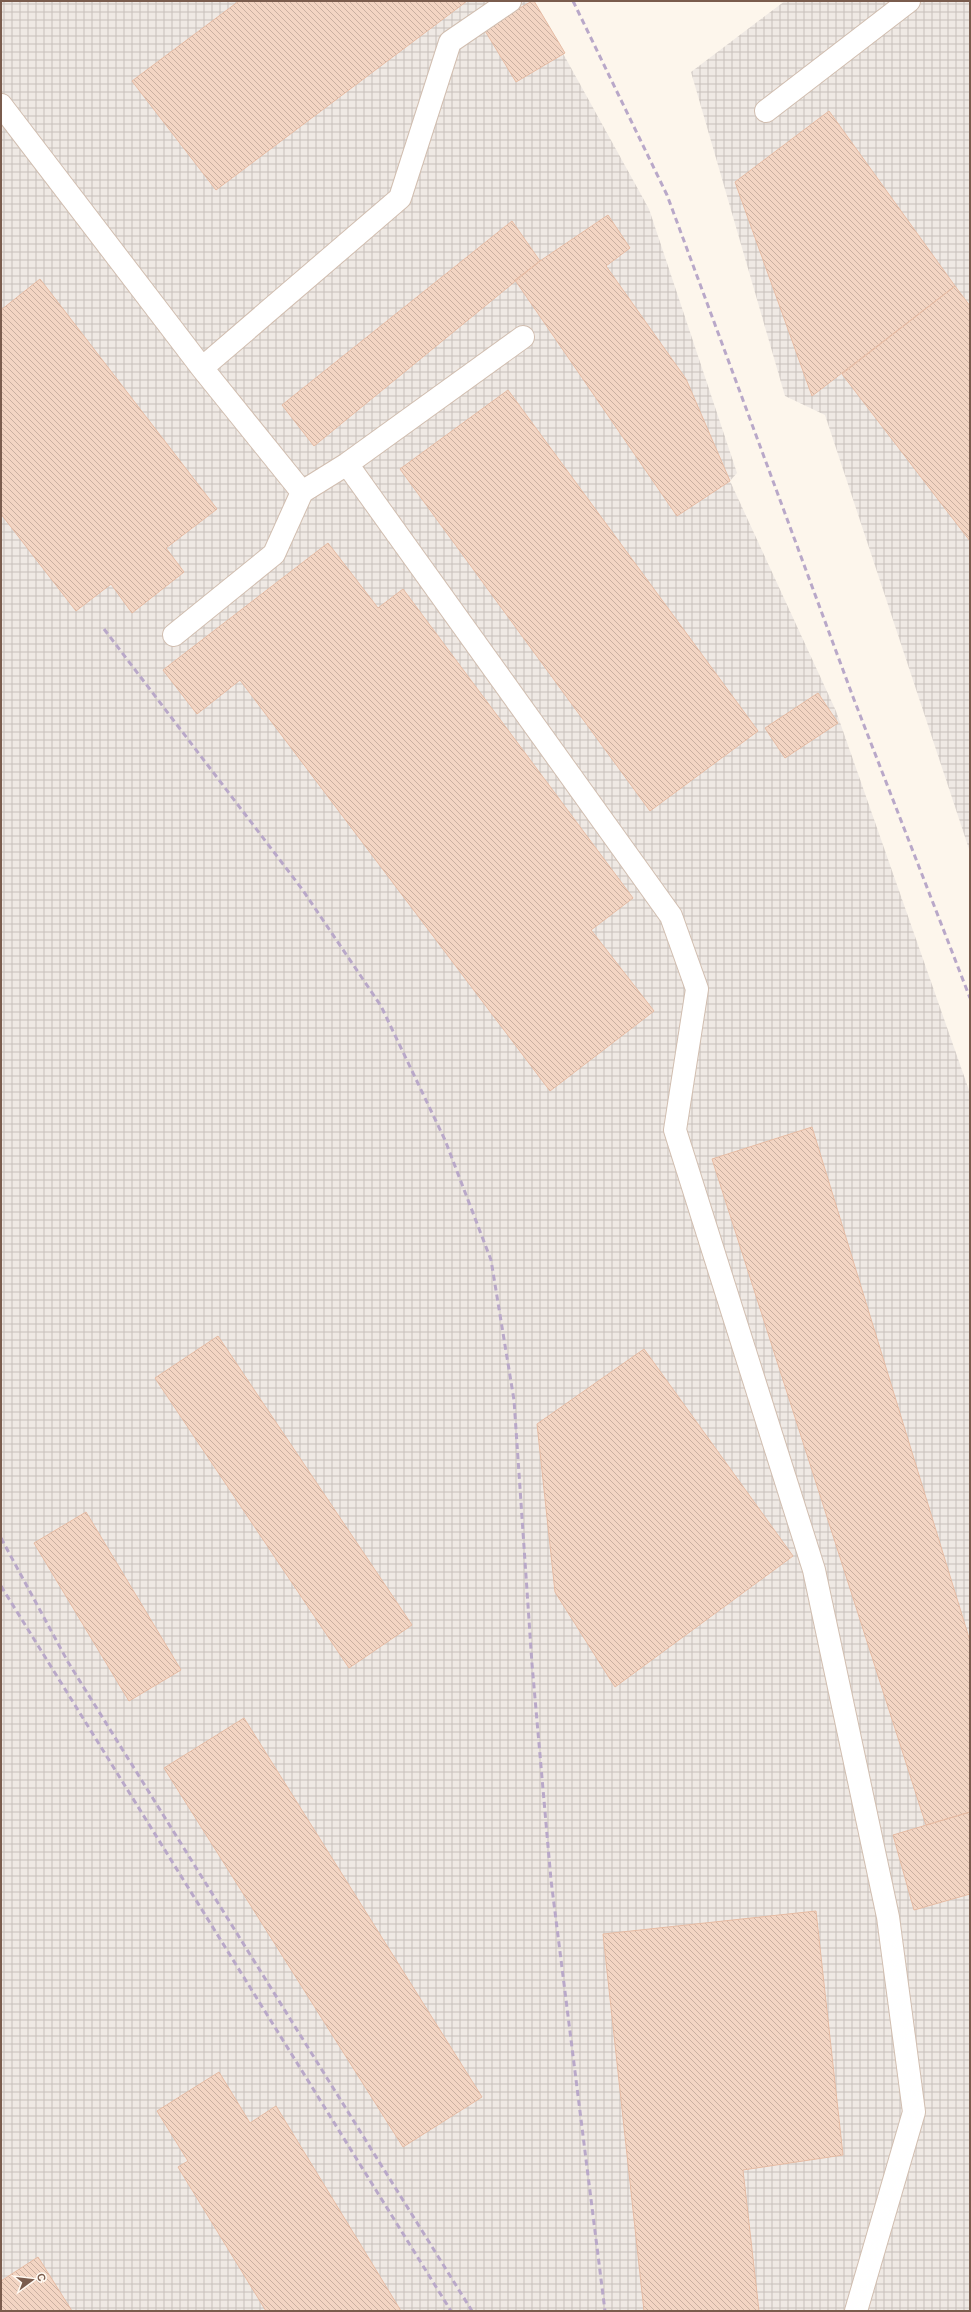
<svg xmlns="http://www.w3.org/2000/svg" width="971" height="2312" font-family="Barlow,sans-serif">
	<style>
		.industrial { fill: url(#industrial-grid) }
		.building { fill: url(#building-back-hatch); stroke: #e6bba3 }
		.lines { fill: none; stroke-linecap: round; stroke-linejoin: round }
		.minor-casing { stroke: #d1beb0; stroke-width: 24 }
		.minor { stroke: #fff; stroke-width: 22 }
		.rail { stroke: #b9a8c9; stroke-width: 3; stroke-dasharray: 6 4; stroke-linecap: butt }
	</style>
	<defs>
		<pattern id="industrial-grid" width="8" height="8" patternUnits="userSpaceOnUse"><rect width="8" height="8" fill="#efe9e4"/><path d="M0 4h8M4 0v8" fill="none" stroke="#c7c0bb"/></pattern>
		<pattern id="building-back-hatch" width="6" height="6" patternUnits="userSpaceOnUse"><rect width="6" height="6" fill="#f3d5c3"/><path d="M-1 5l2 2M0 0l6 6M5-1l2 2" fill="none" stroke="#cab0a1"/></pattern>
	</defs>
	<rect width="100%" height="100%" fill="#fdf6ec"/>
	<path class="industrial" d="M1,1H534L649,209L737,473L730,481L836,711L970,1093V2311H1Z
		M785,1H970V852L825,415L785,396L691,72Z"/>
	<path class="building" d="M239,1H467L216,190L132,81Z
		M532,1H534L565,53L516,82L484,29Z
		M829,111L955,286L812,396L735,182Z
		M608,215L630,248L606,266L686,379L730,481L677,516L515,280L540,261Z
		M512,221L540,261L314,446L282,405Z
		M40,279L217,509L166,548L184,572L132,613L111,584L76,611L1,514V310Z
		M955,286L970,306V541L842,374Z
		M508,390L758,731L650,811L400,469Z
		M328,543L378,608L403,589L633,898L591,930L654,1011L550,1091L240,680L197,714L163,670Z
		M818,693L838,723L785,758L765,728Z
		M812,1127L970,1641V1812L926,1825L712,1159Z
		M218,1336L412,1625L349,1668L155,1378Z
		M644,1349L793,1556L615,1687L555,1592L537,1424Z
		M86,1512L181,1670L129,1701L34,1543Z
		M244,1718L482,2097L403,2147L164,1768Z
		M970,1812V1894L914,1910L893,1835Z
		M816,1911L843,2155L743,2170L759,2311H644L603,1934Z
		M219,2072L250,2123L276,2106L401,2311H266L178,2167L188,2161L157,2111Z
		M38,2257L72,2311H1V2281Z"/>
	<g class="lines">
		<defs>
			<path id="minor" d="M1,105L202,368L302,492
				M766,111L909,1
				M202,368L400,198L450,42L510,1
				M347,464L671,916L697,989L675,1130L814,1570L888,1917L914,2112L856,2311
				M174,635L274,554L302,492L347,464L523,337"/>
		</defs>
		<use href="#minor" class="minor-casing"/>
		<use href="#minor" class="minor"/>
		<path class="rail" d="M573,1L667,195L853,697L970,998
			M104,629L302,889L381,1006L445,1140L491,1260L514,1400L532,1664L551,1880L605,2311
			M1,1538L68,1662L472,2311
			M1,1586L451,2311"/>
	</g>
	<rect width="971" height="2312" fill="none" stroke="#7a5c4d" stroke-width="4"/>
	<g transform="translate(32 2280) rotate(75)" stroke="#fffaf3" stroke-width="3" paint-order="stroke">
	<path d="M0-3L7 15L0 10L-7 15Z" fill="#7a5c4d"/>
	<text y="-6" font-size="11" font-weight="bold" text-anchor="middle" fill="#7a5c4d">С</text>
	</g>
</svg>
